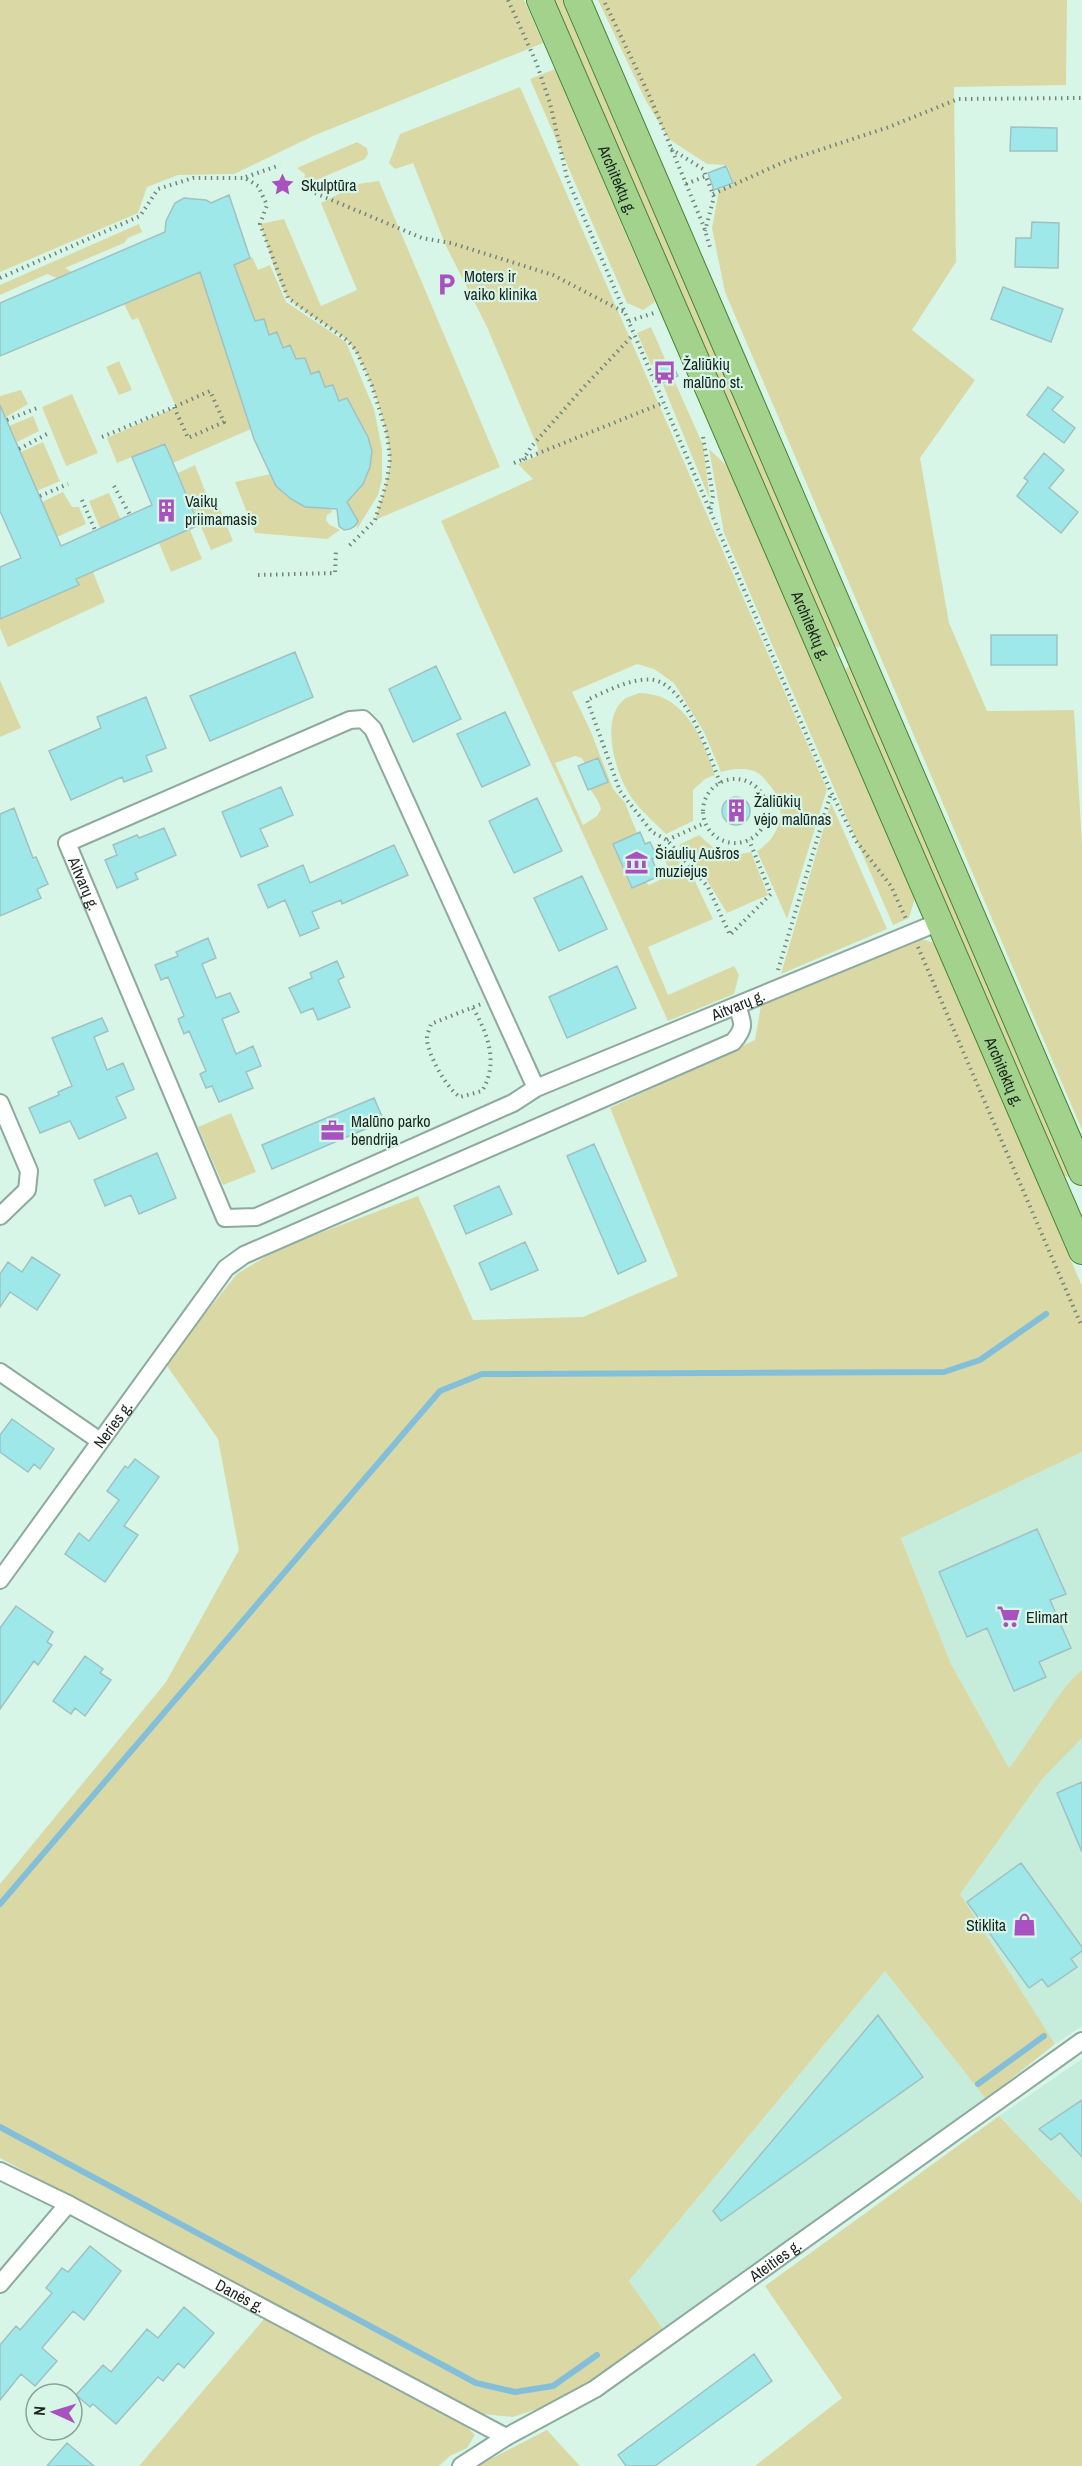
<svg xmlns="http://www.w3.org/2000/svg" width="1082" height="2466" font-family="'Archivo Narrow',sans-serif">
	<style>
		.built { fill: #c6ecdb }
		.green { fill: #dad9a5; fill-rule: evenodd }
		.lines { fill: none; stroke-linecap: round; stroke-linejoin: round }
		.stream { stroke: #84bfda; stroke-width: 6 }
		.building { fill: #9fe8e9; stroke: #a0c1c2; stroke-width: 1.5 }
		.street-casing { stroke: #8daa9e; stroke-width: 20 }
		.primary-casing { stroke: #4a8233; stroke-width: 28 }
		.path { stroke: #72867e; stroke-width: 4; stroke-dasharray: 1.5 4.5; stroke-linecap: butt }
		.street { stroke: #fff; stroke-width: 16 }
		.primary { stroke: #a2d28b; stroke-width: 26 }
		.labels { text-anchor: middle; dominant-baseline: central; stroke-width: 4.5; stroke-linejoin: round; paint-order: stroke }
		.street-label { font-size: 16px; fill: #1a2521; stroke: #d7f6e8 }
		.poi-label { font-size: 16px; fill: #1a2521; stroke: #d7f6e8; text-anchor: start }
	</style>
	<rect width="100%" height="100%" fill="#d7f6e8"/>
	<path class="built" d="M1082,1452V2026L1055,2044L989,1940L930,1959L1009,1768L951,1664L901,1537Z
		M885,1971L986,2099L665,2332L629,2281Z
		M1082,2059V2203L999,2116Z"/>
	<path class="green" d="M0,0H524L543,43L313,136L234,174L178,175L147,187L138,213L0,272Z
		M555,0H563L841,641L839,648L832,644Z
		M598,0H1067L1066,85L954,87L956,262L912,330L975,380L920,458L949,623L987,711L1074,710L1082,844V1130L725,292L712,228L719,190L734,184L727,165L707,164L669,139L646,101Z
		M555,69L655,302L643,310L627,303L530,79Z
		M520,87L827,789L787,919L757,851C780,837 789,809 771,787C768,783 763,776 758,773C747,767 733,769 721,772L704,732L674,683L654,669L637,664L572,692L591,732L613,789L625,803L637,833L613,844L631,888L646,882L649,885L670,875L663,853L669,851L692,875L713,919L648,947L668,995L734,966L739,975L734,994L668,1021L441,521L533,479L518,464L537,456L538,448L487,327L446,246L413,163L395,169L389,163L400,134ZM575,756C579,757 581,757 583,760C586,764 585,773 586,779C590,792 598,798 601,809L597,816L583,825L555,763Z
		M357,142L367,148L368,154L365,159L303,186L305,174L297,168Z
		M379,181L500,467L375,520C381,501 388,482 390,462C392,436 366,357 346,339C333,328 295,308 287,296C276,279 268,244 260,224L284,219L321,306L357,290L321,203L358,184Z
		M139,224L142,232L128,238L124,243L65,268L72,272L57,278L47,274L0,295V285Z
		M252,257L258,270L270,265L286,302L346,342L374,409L382,449V479L378,495L357,529L356,515L343,502C390,458 369,446 347,398L339,401L333,385L325,387L319,371L311,374L305,358L296,359L290,346L283,348L277,332L269,335L264,319L255,321L234,265Z
		M200,272L251,429L173,463L166,443L117,463L107,438L176,407L138,318L132,320L124,304Z
		M651,327L665,359L651,365L637,333Z
		M119,361L132,390L119,395L106,367Z
		M674,380L703,445L710,500L663,385Z
		M21,390L28,404L6,417L0,404V396Z
		M72,394L98,453L66,466L42,407Z
		M33,416L39,431L17,442L9,426Z
		M43,442L60,481L37,491L21,452Z
		M709,449L727,466L915,898L909,918L893,925L724,533Z
		M195,465L209,501L216,499L233,541L211,550L178,473Z
		M270,474C281,498 304,512 330,506L332,512L327,515L326,520L330,525L340,530L327,539L255,533L235,482Z
		M63,492L72,507H79L86,524L57,537L42,502Z
		M109,493L121,520L100,528L89,501Z
		M190,530L202,559L171,572L159,543Z
		M93,572L105,602L8,647L0,628V619L79,585L76,579Z
		M847,667H851L1070,1175L1068,1177L1063,1175L846,671Z
		M0,680L21,728L0,737Z
		M639,693C685,693 702,738 715,775L705,779L693,790V821L666,834C654,822 641,811 631,797C616,775 598,717 626,698C630,696 635,695 639,693Z
		M831,803L887,929L781,974Z
		M699,835C718,853 724,858 751,852L768,895L727,913L700,869L679,845Z
		M918,938L935,943L1082,1286V1452L901,1538L951,1664L1009,1768C1024,1751 1067,1677 1082,1671V1738L1042,1779L960,1894L1055,2044L986,2099L885,1971L629,2281L665,2332L587,2386L549,2405L513,2417L483,2414L273,2306L0,2158V1884L166,1682L239,1550L218,1439L165,1363L237,1274L280,1248L418,1196L473,1320L583,1317L678,1276L610,1108L755,1040L761,1005Z
		M231,1113L256,1172L223,1185L198,1127Z
		M999,2116L1082,2203V2466H755L842,2398L765,2286Z
		M264,2319L465,2425L475,2435L467,2448L450,2456L439,2466H139Z
		M547,2430L580,2466H477Z"/>
	<g class="lines">
		<path class="stream" d="M0,1904L440,1391L482,1374L944,1372L980,1360L1046,1314
			M978,2084L1044,2036
			M0,2127L476,2383L515,2392L553,2386L597,2355"/>
	</g>
	<path class="building" d="M1011,127L1057,128V151H1010Z
		M726,166L733,183L714,190L708,173Z
		M229,195L250,258L234,265L255,321L264,319L269,335L277,332L283,348L290,345L296,359L305,358L311,374L319,371L325,387L333,385L339,401L347,398L368,437L372,451L370,467L363,484L347,502L358,521L355,526L350,529L344,530L339,526L337,509L305,507L291,499L276,486L254,439L200,272L0,356V303L165,232L166,221L175,203L184,198L206,200L211,203Z
		M1032,222L1059,223L1058,268L1015,267L1016,238H1031Z
		M1003,287L1063,309L1051,342L991,319Z
		M671,362L678,376L661,384L654,370Z
		M1048,387L1063,397L1052,410L1075,428L1064,443L1027,415Z
		M0,405L61,546L152,505L132,457L165,444L199,525L76,579L79,585L0,619V567L21,558L0,511Z
		M1044,453L1064,470L1049,488L1078,512L1061,533L1017,496L1028,481L1024,478Z
		M991,635H1057V665H991Z
		M295,652L313,697L210,741L190,696Z
		M436,666L461,719L413,742L389,689Z
		M146,697L166,748L146,756L152,771L124,782L122,777L71,800L49,751L101,728L97,717Z
		M505,712L530,765L482,787L457,734Z
		M598,758L608,782L588,790L578,766Z
		M281,787L293,815L260,829L268,846L241,857L222,812Z
		M722 811a14 14 0 1 1 28 0a14 14 0 1 1-28 0Z
		M537,798L562,851L514,873L489,821Z
		M14,808L33,858L36,857L48,884L37,889L41,898L0,916V814Z
		M164,828L176,855L135,873L138,879L117,888L105,860L117,855L113,845L137,835L139,838Z
		M640,832L645,844L650,842L657,857L652,859L659,876L632,888L613,844Z
		M394,845L408,875L342,904L341,900L312,912L319,928L300,936L285,900L268,908L258,885L303,865L310,883Z
		M582,876L607,929L559,951L534,898Z
		M208,938L216,958L202,964L216,998L230,993L239,1012L222,1019L236,1054L253,1046L261,1066L246,1072L253,1088L219,1102L212,1086L206,1088L200,1074L206,1071L189,1031L184,1034L178,1019L184,1016L168,977L161,980L155,965L178,956L176,952Z
		M337,961L344,977L338,980L350,1007L318,1020L313,1008L301,1013L289,988L312,978L310,973Z
		M617,966L636,1008L567,1038L549,997Z
		M102,1018L108,1031L94,1037L107,1070L123,1063L134,1089L116,1097L126,1118L79,1139L70,1121L40,1133L29,1108L59,1095L58,1092L72,1086L52,1038Z
		M374,1098L384,1121L272,1169L262,1145Z
		M594,1144L646,1261L618,1274L567,1156Z
		M157,1153L176,1198L139,1214L131,1195L105,1206L94,1180Z
		M499,1186L512,1214L466,1234L454,1206Z
		M525,1242L538,1270L491,1290L479,1263Z
		M32,1257L60,1275L37,1310L10,1292L0,1307V1274L8,1262L22,1272Z
		M12,1419L54,1449L40,1469L34,1464L28,1472L0,1452V1435Z
		M135,1459L159,1477L124,1526L138,1535L105,1582L65,1554L79,1533L89,1541L119,1500L107,1491L125,1466L128,1468Z
		M1037,1529L1066,1594L1050,1600L1071,1648L1039,1662L1046,1677L1014,1691L987,1628L967,1637L939,1572Z
		M16,1606L53,1632L47,1642L52,1645L38,1665L34,1661L0,1709V1628Z
		M85,1656L103,1669L100,1673L111,1680L85,1716L75,1708L71,1714L53,1701Z
		M1082,1782V1852L1057,1793Z
		M1021,1863L1082,1947V1951L1071,1959L1077,1967L1048,1987L1042,1979L1029,1988L967,1902Z
		M878,2015L923,2077L721,2221L713,2211Z
		M1082,2100V2157L1060,2133L1051,2140L1039,2129Z
		M90,2246L121,2271L84,2320L73,2311L42,2348L57,2361L35,2386L21,2374L0,2400V2345L16,2326L20,2330L52,2293L46,2288L62,2268L68,2272Z
		M184,2307L214,2333L184,2368L178,2363L163,2381L158,2377L116,2424L93,2404L90,2407L76,2395L103,2365L111,2372L147,2329L158,2338Z
		M754,2354L772,2381L655,2466H626L618,2455Z
		M67,2443L94,2466H47Z"/>
	<g class="lines">
		<defs>
			<g id="street">
				<path id="s1" d="M536,1088L373,729L363,719L350,720L67,843L225,1218L256,1217L513,1103L536,1088L939,922"/>
				<path d="M0,1103L29,1171L27,1190L0,1216"/>
				<path d="M0,1372L100,1441"/>
				<path id="s2" d="M0,1580L226,1268L244,1255L733,1042C746,1027 743,1023 737,1006"/>
				<path d="M0,2171L68,2204"/>
				<path id="s3" d="M0,2284L68,2204L506,2437"/>
				<path id="s4" d="M461,2466L506,2437L595,2389L1082,2041"/>
			</g>
			<g id="primary">
				<path id="s5" d="M540,0L1082,1251"/>
				<path d="M577,0L1082,1172"/>
			</g>
		</defs>
		<use href="#street" class="street-casing"/>
		<use href="#primary" class="primary-casing"/>
		<path class="path" d="M508,0L536,62L550,103L567,178L831,792L856,841L891,886L906,919
			M605,3L650,97L704,227L710,247
			M671,149L703,169L714,197L705,231
			M246,177L280,165
			M686,184L706,176
			M315,193L422,238L451,243L553,275L624,312
			M713,194L786,161L889,127L958,99L1082,98
			M0,278L140,216L158,189L193,178H245L258,186L267,205L260,224L288,298L347,340L356,350L372,386L387,434L390,459L387,481L375,520L349,546
			M629,321L654,313
			M7,420L37,408
			M102,437L174,407L188,438L224,422L210,391L174,407
			M703,437L713,496L710,512
			M19,449L47,434
			M523,460L531,447L582,389L634,334
			M514,463L663,403
			M114,486L130,515
			M40,496L68,484
			M82,500L95,530
			M258,575L335,573L336,550
			M703 811a32 32 0 1 1 64 0a32 32 0 1 1-64 0Z
			M720,783C710,756 686,686 654,680C632,677 607,691 587,700L620,791L652,832L667,840L708,887L730,935L771,894L749,840
			M667,840L705,823
			M918,947L1082,1327
			M778,970L831,793
			M473,1008C488,1034 499,1063 482,1091L460,1097C447,1089 427,1054 427,1038C427,1034 430,1028 431,1024L481,1004"/>
		<use href="#street" class="street"/>
		<use href="#primary" class="primary"/>
	</g>
	<defs>
		<symbol id="sight-bare" viewBox="-9 -9 18 18"><path d="M0-6L1.8-2.2L6-1.7L2.9 1.2L3.7 5.4L0 3.3L-3.7 5.4L-2.9 1.2L-6-1.7L-1.8-2.2Z" fill="#a952bf" stroke="#d7f6e8" stroke-width="2.5" paint-order="stroke"/></symbol>
		<symbol id="parking-bare" viewBox="-9 -9 18 18"><path d="M-3.5-5.5H1a3.5 3.5 0 0 1 0 7H-1V5.5H-3.5ZM-1-3.4V-.6H.8a1.4 1.4 0 0 0 0-2.8Z" fill="#a952bf" stroke="#d7f6e8" stroke-width="2.5" paint-order="stroke"/></symbol>
		<symbol id="bus-bare" viewBox="-9 -9 18 18"><path d="M-5-6H5V4H4V6H2V4H-2V6H-4V4H-5ZM-3.5-4V0h7V-4ZM-3.5 1.2v1.5H-2V1.2ZM2 1.2v1.5H3.5V1.2Z" fill="#a952bf" stroke="#d7f6e8" stroke-width="2.5" paint-order="stroke"/></symbol>
		<symbol id="building-bare" viewBox="-9 -9 18 18"><path d="M-4-6H4V6H1V3H-1V6H-4ZM-2.5-4.3h1.7v1.8h-1.7ZM.8-4.3h1.7v1.8H.8ZM-2.5-1h1.7V.8h-1.7ZM.8-1h1.7V.8H.8Z" fill="#a952bf" stroke="#d7f6e8" stroke-width="2.5" paint-order="stroke"/></symbol>
		<symbol id="museum-bare" viewBox="-9 -9 18 18"><path d="M0-6L6-3V-2H-6V-3ZM-5-1h2V3h-2ZM-1-1h2V3h-2ZM3-1h2V3H3ZM-6 4H6V6H-6Z" fill="#a952bf" stroke="#d7f6e8" stroke-width="2.5" paint-order="stroke"/></symbol>
		<symbol id="office-bare" viewBox="-9 -9 18 18"><path d="M-6-3h4V-5.5h4V-3h4V5H-6ZM-1-4.5V-3h2v-1.5ZM-6 0V1H6V0Z" fill="#a952bf" stroke="#d7f6e8" stroke-width="2.5" paint-order="stroke"/></symbol>
		<symbol id="supermarket-bare" viewBox="-9 -9 18 18"><path d="M-6-5.5h2.5l.6 2H6L4.5 2H-2.5L-4.4-4H-6ZM-1.5 3.2a1.3 1.3 0 1 0 .1 0ZM3 3.2a1.3 1.3 0 1 0 .1 0Z" fill="#a952bf" stroke="#d7f6e8" stroke-width="2.5" paint-order="stroke"/></symbol>
		<symbol id="shop-bare" viewBox="-9 -9 18 18"><path d="M-5-2.5h2.3a2.7 3.5 0 0 1 5.4 0H5L5.5 6h-11ZM-1.5-2.5h3a1.5 2.3 0 0 0-3 0Z" fill="#a952bf" stroke="#d7f6e8" stroke-width="2.5" paint-order="stroke"/></symbol>
	</defs>
	<g fill-rule="evenodd">
		<use href="#sight-bare" x="266" y="168" width="33" height="33"/>
		<use href="#parking-bare" x="430" y="268" width="33" height="33"/>
		<use href="#bus-bare" x="648" y="356" width="33" height="33"/>
		<use href="#building-bare" x="150" y="494" width="33" height="33"/>
		<use href="#building-bare" x="720" y="794" width="33" height="33"/>
		<use href="#museum-bare" x="620" y="846" width="33" height="33"/>
		<use href="#office-bare" x="316" y="1114" width="33" height="33"/>
		<use href="#supermarket-bare" x="992" y="1600" width="33" height="33"/>
		<use href="#shop-bare" x="1008" y="1908" width="33" height="33"/>
	</g>
	<g class="labels">
		<g class="street-label">
			<text stroke="none"><textPath href="#s5" startOffset="196">Architektų g.</textPath></text>
			<text stroke="none"><textPath href="#s5" startOffset="682">Architektų g.</textPath></text>
			<text stroke="none"><textPath href="#s1" startOffset="774">Aitvarų g.</textPath></text>
			<text stroke="none"><textPath href="#s1" startOffset="1695">Aitvarų g.</textPath></text>
			<text stroke="none"><textPath href="#s5" startOffset="1168">Architektų g.</textPath></text>
			<text stroke="none"><textPath href="#s2" startOffset="192">Neries g.</textPath></text>
			<text stroke="none"><textPath href="#s4" startOffset="376">Ateities g.</textPath></text>
			<text stroke="none"><textPath href="#s3" startOffset="300">Danės g.</textPath></text>
		</g>
		<g class="poi-label">
			<text x="301" y="185">Skulptūra</text>
			<text x="464" y="276">Moters ir<tspan x="464" dy="18">vaiko klinika</tspan></text>
			<text x="683" y="364">Žaliūkių<tspan x="683" dy="18">malūno st.</tspan></text>
			<text x="185" y="501">Vaikų<tspan x="185" dy="18">priimamasis</tspan></text>
			<text x="754" y="801">Žaliūkių<tspan x="754" dy="18">vėjo malūnas</tspan></text>
			<text x="655" y="853">Šiaulių Aušros<tspan x="655" dy="18">muziejus</tspan></text>
			<text x="351" y="1121">Malūno parko<tspan x="351" dy="18">bendrija</tspan></text>
			<text x="1026" y="1617">Elimart</text>
			<text x="1006" y="1925" text-anchor="end">Stiklita</text>
		</g>
	</g>
	<g transform="translate(54 2412) rotate(274)"><circle r="28" fill="#d7f6e8" stroke="#8ba298" stroke-width="1.5"/>
	<path d="M0-4.5L10 22L0 15L-10 22Z" fill="#a952bf"/>
	<text y="-9" font-size="16" font-weight="bold" text-anchor="middle" fill="#1a2521">N</text>
	</g>
</svg>
